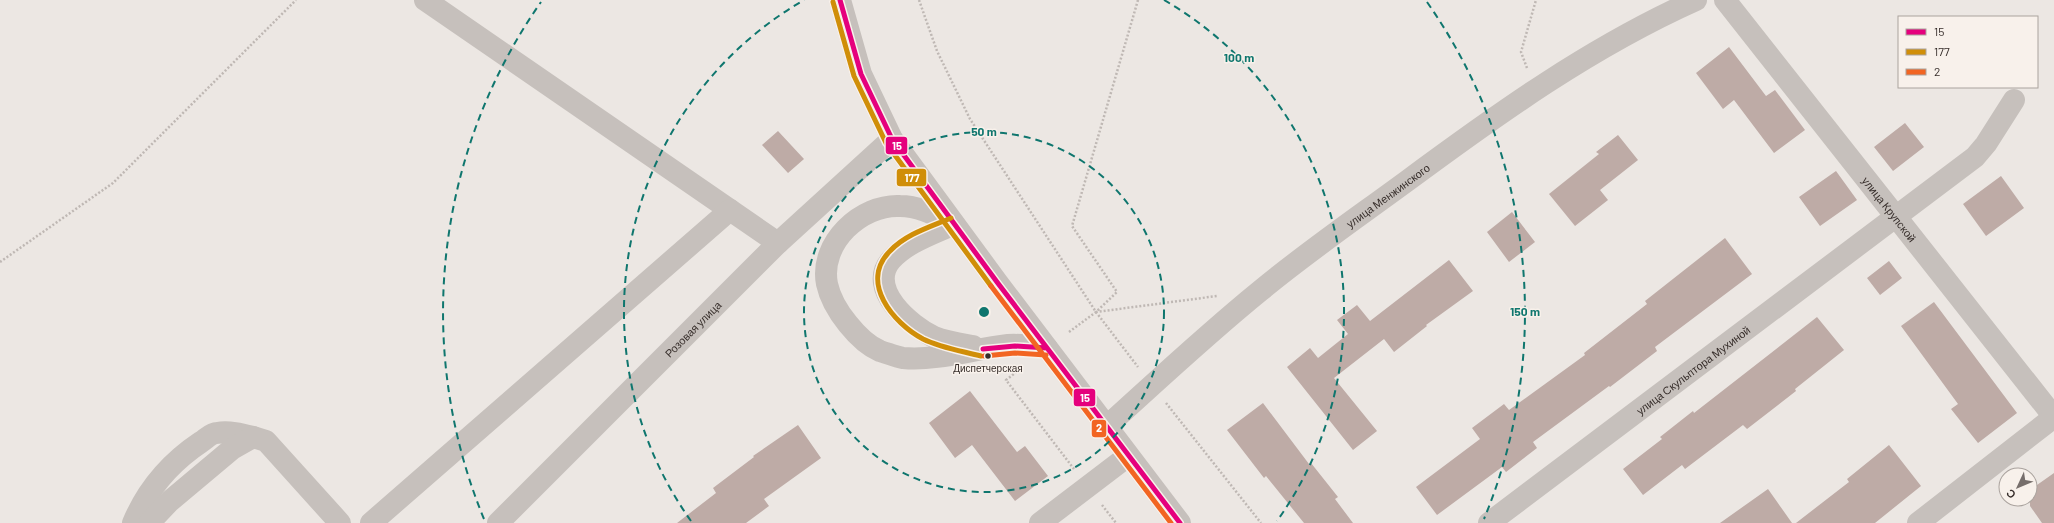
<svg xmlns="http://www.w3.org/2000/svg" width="2054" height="523" font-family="Barlow,sans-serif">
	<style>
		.building { fill: #beaba6 }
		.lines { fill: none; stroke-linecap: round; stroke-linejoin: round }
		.path { stroke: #bfb8b4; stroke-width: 2.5; stroke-dasharray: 2 2; stroke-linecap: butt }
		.minor { stroke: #c6c0bc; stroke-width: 22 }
		.bus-1-casing { stroke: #f8f1eb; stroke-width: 8 }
		.bus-2-casing { stroke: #f8f1eb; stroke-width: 8 }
		.bus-3-casing { stroke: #f8f1eb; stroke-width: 8 }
		.bus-1 { stroke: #e5007d; stroke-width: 5 }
		.bus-2 { stroke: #d08e08; stroke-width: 5 }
		.bus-3 { stroke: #f26522; stroke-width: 5 }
		.ring { fill: none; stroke: #0f766e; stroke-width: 2; stroke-dasharray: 7 5 }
		.bus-dot { fill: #362d2a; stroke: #f8f1eb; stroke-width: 1.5 }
		.labels { text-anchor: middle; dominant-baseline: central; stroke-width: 3; stroke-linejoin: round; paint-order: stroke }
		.bus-label { font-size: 10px; fill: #362d2a; stroke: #f8f1eb }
		.street-label { font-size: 11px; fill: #362d2a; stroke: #f8f1eb }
		.centre { fill: #0f766e; stroke: #f8f1eb; stroke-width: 2 }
		.ring-label { font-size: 12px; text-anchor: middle; font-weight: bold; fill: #0f766e; stroke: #f8f1eb; stroke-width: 3; stroke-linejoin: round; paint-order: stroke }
		.line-badge { stroke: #f8f1eb; stroke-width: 1.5 }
		.badge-label { font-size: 11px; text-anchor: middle; font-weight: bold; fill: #fff }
	</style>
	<rect width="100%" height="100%" fill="#ece7e3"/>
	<path class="building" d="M1729,47L1766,96L1775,90L1805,130L1774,153L1734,100L1723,109L1696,73Z
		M1905,123L1924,147L1893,171L1874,147Z
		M778,131L804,159L788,173L762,145Z
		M1618,135L1638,160L1600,190L1608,200L1575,226L1549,194L1599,154L1596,152Z
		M1836,171L1857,200L1820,226L1799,197Z
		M2001,176L2024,208L1986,236L1963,204Z
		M1512,212L1535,242L1509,262L1487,232Z
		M1725,238L1752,274L1655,347L1657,351L1610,387L1609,386L1533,442L1537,448L1506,472L1502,467L1437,515L1416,487L1480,439L1472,428L1504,404L1509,410L1585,355L1584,353L1647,304L1645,301Z
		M1449,260L1473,291L1426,325L1427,326L1394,352L1384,339L1334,378L1377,431L1353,450L1287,367L1310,348L1318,358L1348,334L1337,320L1357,305L1370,321Z
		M1889,261L1902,278L1880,295L1867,278Z
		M1934,302L2017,413L1978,443L1951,409L1958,404L1901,326Z
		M1817,317L1844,350L1795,389L1796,391L1747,429L1743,425L1685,469L1682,465L1643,495L1623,469L1662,439L1660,437L1693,411L1694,413Z
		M970,391L1017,452L1025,446L1048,476L1015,501L972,445L955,458L929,423Z
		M1263,403L1309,464L1311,463L1338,497L1335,499L1353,523H1304L1266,476L1264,478L1227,430Z
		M798,425L821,458L764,499L769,506L746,523H677L716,493L713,488L754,457L753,456Z
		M1889,445L1921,486L1875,523H1796L1849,482L1847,479Z
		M2054,473V523H2042L2030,506V490Z
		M1768,489L1792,523H1720Z"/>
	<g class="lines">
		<path class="path" d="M919,0L937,51L970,119L1096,312L1138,367
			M1138,0L1072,226L1117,292L1096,312L1217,296
			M1527,68L1521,52L1536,0
			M0,262L113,183L296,0
			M1069,332L1096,312
			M1020,369L1006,380L1074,469
			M1166,403L1261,523
			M1102,505L1116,523"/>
		<g class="minor">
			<path d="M425,0L778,243"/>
			<path d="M840,0L861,74L892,139L997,282L1180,523"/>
			<path id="s1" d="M1725,0L2054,417"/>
			<path d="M951,223C935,215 919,206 900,206C861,204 819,243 827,284C830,298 839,313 848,324C856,334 868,346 880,351C887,353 896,357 903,358C938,361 973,349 1008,345C1021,344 1034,346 1047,348"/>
			<path d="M954,224C933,234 907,242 891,260C866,289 911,326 934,337C946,342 961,344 973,346"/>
			<path id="s2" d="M1106,427C1157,381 1207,334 1260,291C1307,252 1358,217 1407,181C1499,113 1591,47 1696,0"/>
			<path d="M133,523C147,490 171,462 201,442C206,439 211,433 217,433C229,431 241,434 253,437"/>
			<path d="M149,523L170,501L232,449L253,437L266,441L340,523"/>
			<path d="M371,523L730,210"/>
			<path id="s3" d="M498,523L778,243L892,139"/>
			<path d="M1040,523L1128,456"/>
			<path id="s4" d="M1489,523L1975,157L1986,144L2014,100"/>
			<path d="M1918,523L2054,417"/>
		</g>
		<defs>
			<path id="bus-1" d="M840,0L861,74L892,139L997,282L1180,523
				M983,349L1015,346L1047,348"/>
			<path id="bus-2" d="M833,2L854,76L886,143L991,286
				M951,218C930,227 906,234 890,251C859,282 893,323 923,339C941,348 962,351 981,356"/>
			<path id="bus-3" d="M991,286L1171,523
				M984,356L1015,353L1046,355"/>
		</defs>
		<use href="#bus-1" class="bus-1-casing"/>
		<use href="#bus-2" class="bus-2-casing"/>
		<use href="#bus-3" class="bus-3-casing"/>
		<use href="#bus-1" class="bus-1"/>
		<use href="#bus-2" class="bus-2"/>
		<use href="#bus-3" class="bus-3"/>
	</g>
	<g class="ring">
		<circle cx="984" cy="312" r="180"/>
		<path d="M691 521A360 360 0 0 1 804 0M1164 0A360 360 0 0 1 1277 521"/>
		<path d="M484 519A541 541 0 0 1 541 2M1427 2A541 541 0 0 1 1484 519"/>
	</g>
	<circle class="bus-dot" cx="988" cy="356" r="3.5"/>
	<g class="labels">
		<g class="bus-label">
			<text x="988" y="368">Диспетчерская</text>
		</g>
		<g class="street-label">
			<text stroke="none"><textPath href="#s2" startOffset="365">улица Менжинского</textPath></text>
			<text stroke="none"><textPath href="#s1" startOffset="266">улица Крупской</textPath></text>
			<text stroke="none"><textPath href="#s3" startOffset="275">Розовая улица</textPath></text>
			<text stroke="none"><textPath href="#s4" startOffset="255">улица Скульптора Мухиной</textPath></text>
		</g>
	</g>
	<circle cx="984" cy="312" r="6" class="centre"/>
	<g class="ring-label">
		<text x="1239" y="62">100 m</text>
		<text x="984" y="136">50 m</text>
		<text x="1525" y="316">150 m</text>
	</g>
	<g class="line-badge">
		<rect x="885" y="136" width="23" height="19" rx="4" fill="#e5007d"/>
		<rect x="896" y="168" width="31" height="19" rx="4" fill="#d08e08"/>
		<rect x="1073" y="388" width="23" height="19" rx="4" fill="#e5007d"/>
		<rect x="1091" y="419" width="16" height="19" rx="4" fill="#f26522"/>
	</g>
	<g class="badge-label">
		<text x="897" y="150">15</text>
		<text x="912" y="182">177</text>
		<text x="1085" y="402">15</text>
		<text x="1099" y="432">2</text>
	</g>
	<rect x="1898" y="16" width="140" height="72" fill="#f8f1eb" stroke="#aaa39e"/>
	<rect x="1906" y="29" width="20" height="6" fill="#e5007d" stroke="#aaa39e"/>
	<text x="1934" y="36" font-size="12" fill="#362d2a">15</text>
	<rect x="1906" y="49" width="20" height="6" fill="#d08e08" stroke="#aaa39e"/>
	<text x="1934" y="56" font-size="12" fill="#362d2a">177</text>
	<rect x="1906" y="69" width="20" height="6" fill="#f26522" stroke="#aaa39e"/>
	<text x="1934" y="76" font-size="12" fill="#362d2a">2</text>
	<g transform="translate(2018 487) rotate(226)"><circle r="19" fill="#f8f1eb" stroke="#aaa39e"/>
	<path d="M0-3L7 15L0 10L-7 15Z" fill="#766e6b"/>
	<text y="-6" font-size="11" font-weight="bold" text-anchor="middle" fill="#362d2a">С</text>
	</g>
</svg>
